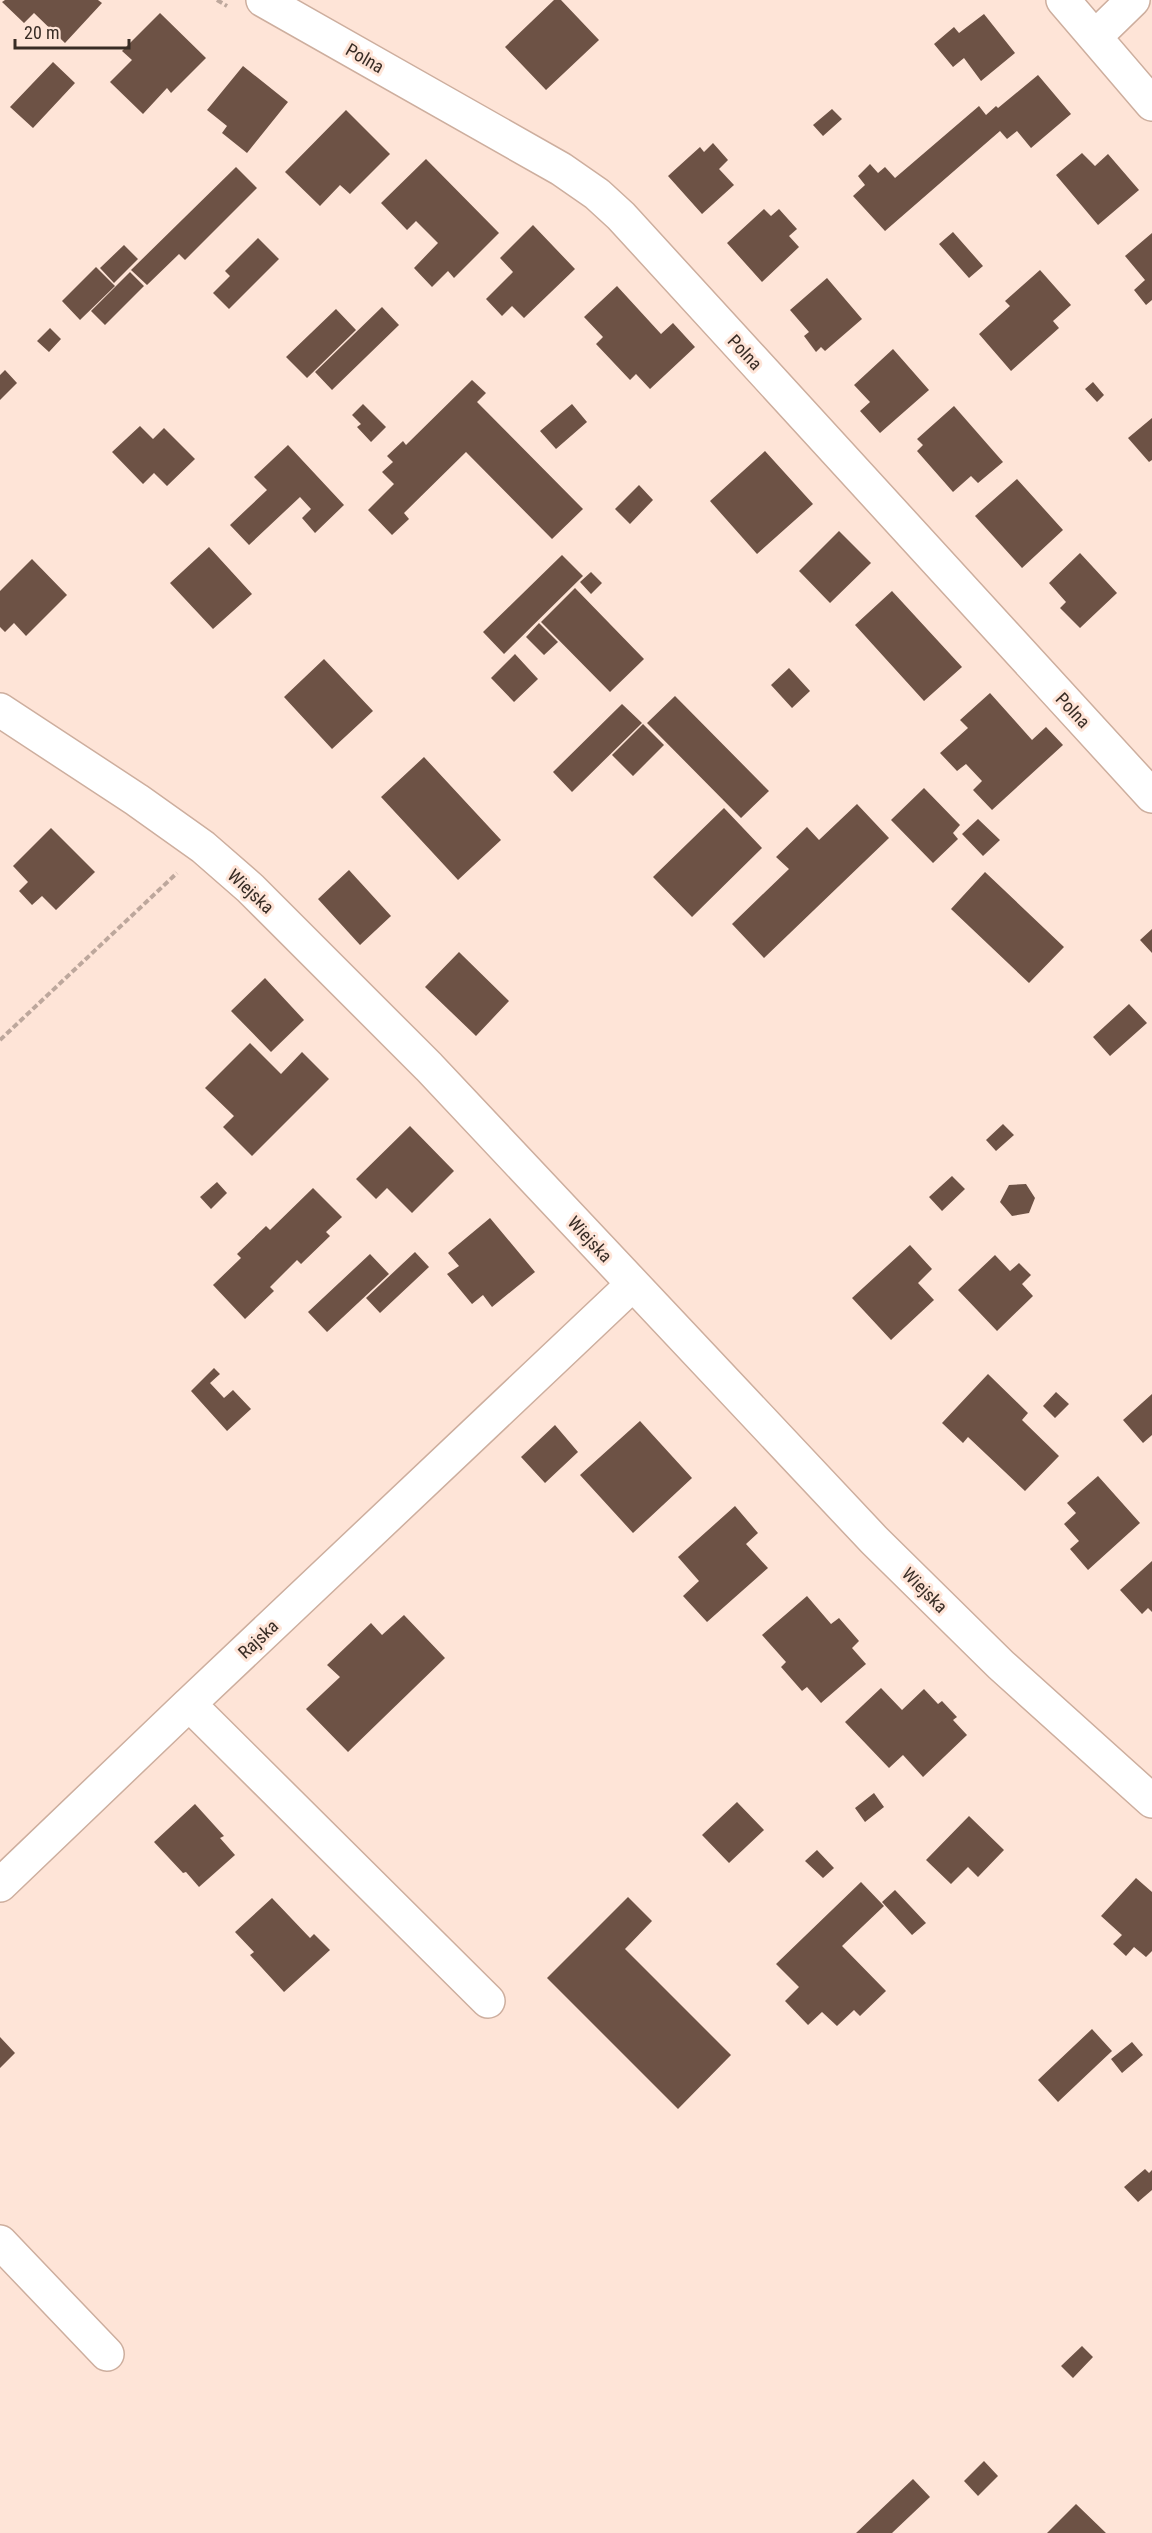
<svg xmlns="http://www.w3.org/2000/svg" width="1152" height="2533" font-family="'Roboto Condensed',sans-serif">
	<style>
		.building { fill: #6d5245 }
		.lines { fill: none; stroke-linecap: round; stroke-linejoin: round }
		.minor-casing { stroke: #cdae9e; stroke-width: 36 }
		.path { stroke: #bda79c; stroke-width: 4; stroke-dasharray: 6 3; stroke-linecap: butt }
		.minor { stroke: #fff; stroke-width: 33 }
		.labels { text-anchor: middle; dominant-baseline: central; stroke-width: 6; stroke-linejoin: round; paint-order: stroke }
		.street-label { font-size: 18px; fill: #382c25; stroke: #fee4d7 }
	</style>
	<rect width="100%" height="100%" fill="#fee4d7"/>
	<path class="building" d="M5,0H98L102,3L65,43L34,13L24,23L2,2Z
		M554,0H561L599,40L546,90L505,47Z
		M160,13L206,58L171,93L167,88L143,114L110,82L132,60L122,51Z
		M984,14L1015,53L981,81L964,58L953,67L934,44L954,27L959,33Z
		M53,62L75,83L33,128L10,107Z
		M243,66L288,102L247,153L222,133L227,126L207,110Z
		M1038,75L1071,114L1031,148L1017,131L1007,139L1000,131L885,231L853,196L865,185L858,176L870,164L878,173L885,167L895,178L979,106L986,115L996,106L998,108Z
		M832,109L842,119L823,136L813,125Z
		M346,110L390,154L350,194L340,185L320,206L285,172Z
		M713,143L728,160L719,169L734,185L702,214L668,176L700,147L704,152Z
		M1082,153L1095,166L1108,154L1139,190L1098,225L1056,175Z
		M426,159L499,233L454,278L448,271L432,287L414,268L438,243L416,221L407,230L381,203Z
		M236,167L257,188L185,260L179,254L147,285L131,270Z
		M764,209L771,216L779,209L797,229L789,236L799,247L762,282L727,243Z
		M533,225L575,269L524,318L512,306L502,316L486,299L513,272L500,258Z
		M953,232L983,266L969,278L939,244Z
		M1152,233V300L1146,305L1134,290L1145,280L1125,256Z
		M258,238L279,259L229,309L213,293L230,276L225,271Z
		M124,245L138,259L114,283L100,268Z
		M96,267L115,286L80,320L62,301Z
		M1040,270L1071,305L1053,321L1059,328L1011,371L979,334L1010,306L1005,301Z
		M130,272L144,286L105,325L91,311Z
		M827,278L862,319L825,351L821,347L816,352L804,336L809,332L790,310Z
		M617,286L661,334L673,323L695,347L650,389L636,374L630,380L596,344L603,337L584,317Z
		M382,307L399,325L332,390L315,372Z
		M336,309L356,330L307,378L286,357Z
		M50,328L61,339L49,352L37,341Z
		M893,349L929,390L880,433L860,411L870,402L854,385Z
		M5,370L17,383L0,400V375Z
		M472,380L486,393L477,402L583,509L552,539L466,452L404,513L409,519L392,535L368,510L394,484L382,472L393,462L387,456L403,441L406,445Z
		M1093,382L1104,395L1097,402L1085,389Z
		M363,404L386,427L371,442L357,427L361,424L352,415Z
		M572,404L587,422L556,449L540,431Z
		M954,406L1003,462L978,483L971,476L953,492L917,451L923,445L917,439Z
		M1152,418V460L1149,462L1128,438Z
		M140,426L153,439L164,428L195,459L167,486L154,473L143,484L112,452Z
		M288,445L344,505L315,533L302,518L311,509L300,497L249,545L230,525L267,490L254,477Z
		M765,451L813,504L757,554L710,501Z
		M1017,479L1063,530L1022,568L975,516Z
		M639,485L653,500L630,524L615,509Z
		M839,531L871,563L830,603L799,571Z
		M209,547L252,594L213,629L170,583Z
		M1080,553L1117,593L1080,628L1060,608L1066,602L1049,583Z
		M562,555L583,576L504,654L483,632Z
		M32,559L67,595L26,636L14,623L5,632L0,627V591Z
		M591,572L602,583L591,594L580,582Z
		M575,588L644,659L610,692L541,622Z
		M892,591L962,667L924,701L855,625Z
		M539,623L558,642L544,655L526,637Z
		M515,654L538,679L514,702L491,678Z
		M324,659L373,711L332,749L284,697Z
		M789,668L810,691L792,708L771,685Z
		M990,693L1032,740L1046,727L1063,745L992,810L973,790L982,781L966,764L957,771L940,753L968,728L960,720Z
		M675,696L769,791L741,818L647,723Z
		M622,704L642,723L572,792L553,772Z
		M643,724L664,745L633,776L612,755Z
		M424,757L501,840L458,880L381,797Z
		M924,788L960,825L953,833L958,839L933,863L891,820Z
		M857,804L889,838L764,958L732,924L789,869L776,857L807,827L819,840Z
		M724,808L762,848L692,917L653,877Z
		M978,819L1000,840L983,856L962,834Z
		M51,828L95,872L56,910L42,896L32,905L19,891L28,882L13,866Z
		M349,870L391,916L360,945L318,899Z
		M985,872L1064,947L1029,983L951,909Z
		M1152,929V953L1140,940Z
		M459,952L509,1001L476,1036L425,987Z
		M265,978L304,1020L271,1052L231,1011Z
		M1129,1004L1147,1023L1110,1056L1093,1037Z
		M250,1043L281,1074L302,1052L329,1079L252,1156L223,1127L234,1116L205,1088Z
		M1003,1124L1014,1135L996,1151L986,1140Z
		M410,1126L454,1171L412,1213L387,1188L376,1199L356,1179Z
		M952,1176L965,1189L942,1211L929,1197Z
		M217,1182L227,1193L211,1209L200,1197Z
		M1026,1184L1035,1198L1029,1213L1012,1216L1000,1202L1009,1185Z
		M313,1188L342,1217L326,1232L330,1236L301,1264L297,1260L270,1287L274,1291L245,1319L213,1285L241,1258L237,1254L266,1226L270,1230Z
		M490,1218L535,1272L492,1307L483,1295L472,1304L447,1274L459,1266L448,1253Z
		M910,1245L932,1269L918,1283L934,1300L891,1340L852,1298Z
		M415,1252L429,1267L380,1313L366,1298Z
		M370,1254L389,1274L327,1332L308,1312Z
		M995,1255L1010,1271L1019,1263L1031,1275L1022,1284L1033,1296L997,1331L958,1290Z
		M214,1368L220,1374L210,1383L224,1398L233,1390L251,1409L227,1431L191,1391Z
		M988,1374L1028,1413L1022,1420L1059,1456L1025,1491L968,1437L963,1443L942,1423Z
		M1056,1392L1069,1404L1055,1418L1043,1406Z
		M1152,1394V1435L1143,1443L1123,1420Z
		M640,1421L692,1478L633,1533L580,1475Z
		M555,1425L578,1452L545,1483L521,1457Z
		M1098,1476L1140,1523L1088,1570L1070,1549L1079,1541L1064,1524L1076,1513L1067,1503Z
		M735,1506L758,1533L746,1544L768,1568L707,1622L683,1596L699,1581L678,1557Z
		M1152,1561V1612L1148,1608L1142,1614L1120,1590Z
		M807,1596L831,1624L839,1618L859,1641L852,1648L866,1664L821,1703L807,1687L802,1691L781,1667L786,1662L762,1635Z
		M404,1615L445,1658L348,1752L306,1709L340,1677L327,1665L371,1623L382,1635Z
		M881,1688L902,1710L924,1689L938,1704L942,1701L957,1717L953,1720L967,1735L923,1777L903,1755L889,1768L845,1722Z
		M874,1793L884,1807L865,1822L855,1808Z
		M737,1802L764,1830L729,1863L702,1835Z
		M195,1804L224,1836L220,1838L235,1855L199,1887L186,1872L183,1873L154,1842Z
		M969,1816L1004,1850L978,1877L968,1867L951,1884L926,1860Z
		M817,1850L834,1868L823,1878L805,1861Z
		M1136,1878L1152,1892V1951L1146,1957L1134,1947L1126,1956L1113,1944L1122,1935L1101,1916Z
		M861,1882L884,1906L842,1946L886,1991L860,2016L854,2010L837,2026L822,2012L808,2025L785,2001L799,1987L776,1964Z
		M895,1890L926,1923L912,1935L882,1902Z
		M628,1897L652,1921L625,1949L731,2055L678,2109L547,1978Z
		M272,1898L310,1938L314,1934L330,1950L284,1992L250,1955L254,1952L235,1932Z
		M1092,2029L1112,2051L1058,2102L1038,2080Z
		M0,2037L15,2053L0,2068Z
		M1132,2042L1143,2055L1122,2073L1111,2059Z
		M1145,2169L1149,2173L1152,2170V2190L1138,2202L1124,2187Z
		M1082,2346L1093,2357L1073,2378L1061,2366Z
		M984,2461L998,2476L978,2496L964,2481Z
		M913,2479L930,2497L892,2533H856Z
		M1076,2504L1106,2533H1047Z"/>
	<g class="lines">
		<defs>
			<path id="minor" d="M263,0L561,169L597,194L621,216L1152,796
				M1063,0L1152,104
				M1095,37L1133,0
				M0,710L137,800L203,847L250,888L429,1067L874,1540L1001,1665L1152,1801
				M0,1885L189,1704
				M488,2001L189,1704L633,1284
				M0,2242L107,2354"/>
		</defs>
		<use href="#minor" class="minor-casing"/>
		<path class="path" d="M217,0L227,6
			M0,1040L177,873"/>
		<use href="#minor" class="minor"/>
	</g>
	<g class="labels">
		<g class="street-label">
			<text transform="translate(365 58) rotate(30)">Polna</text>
			<text transform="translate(745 352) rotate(47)">Polna</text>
			<text transform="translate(1073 710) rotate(47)">Polna</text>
			<text transform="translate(251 891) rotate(43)">Wiejska</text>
			<text transform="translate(590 1239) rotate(47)">Wiejska</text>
			<text transform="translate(925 1590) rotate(45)">Wiejska</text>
			<text transform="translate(258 1639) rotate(-43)">Rajska</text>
		</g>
	</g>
	<path d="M15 39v9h114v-9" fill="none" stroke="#382c25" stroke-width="3"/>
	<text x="24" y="39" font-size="18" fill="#382c25" stroke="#fee4d7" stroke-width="4.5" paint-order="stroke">20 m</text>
</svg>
